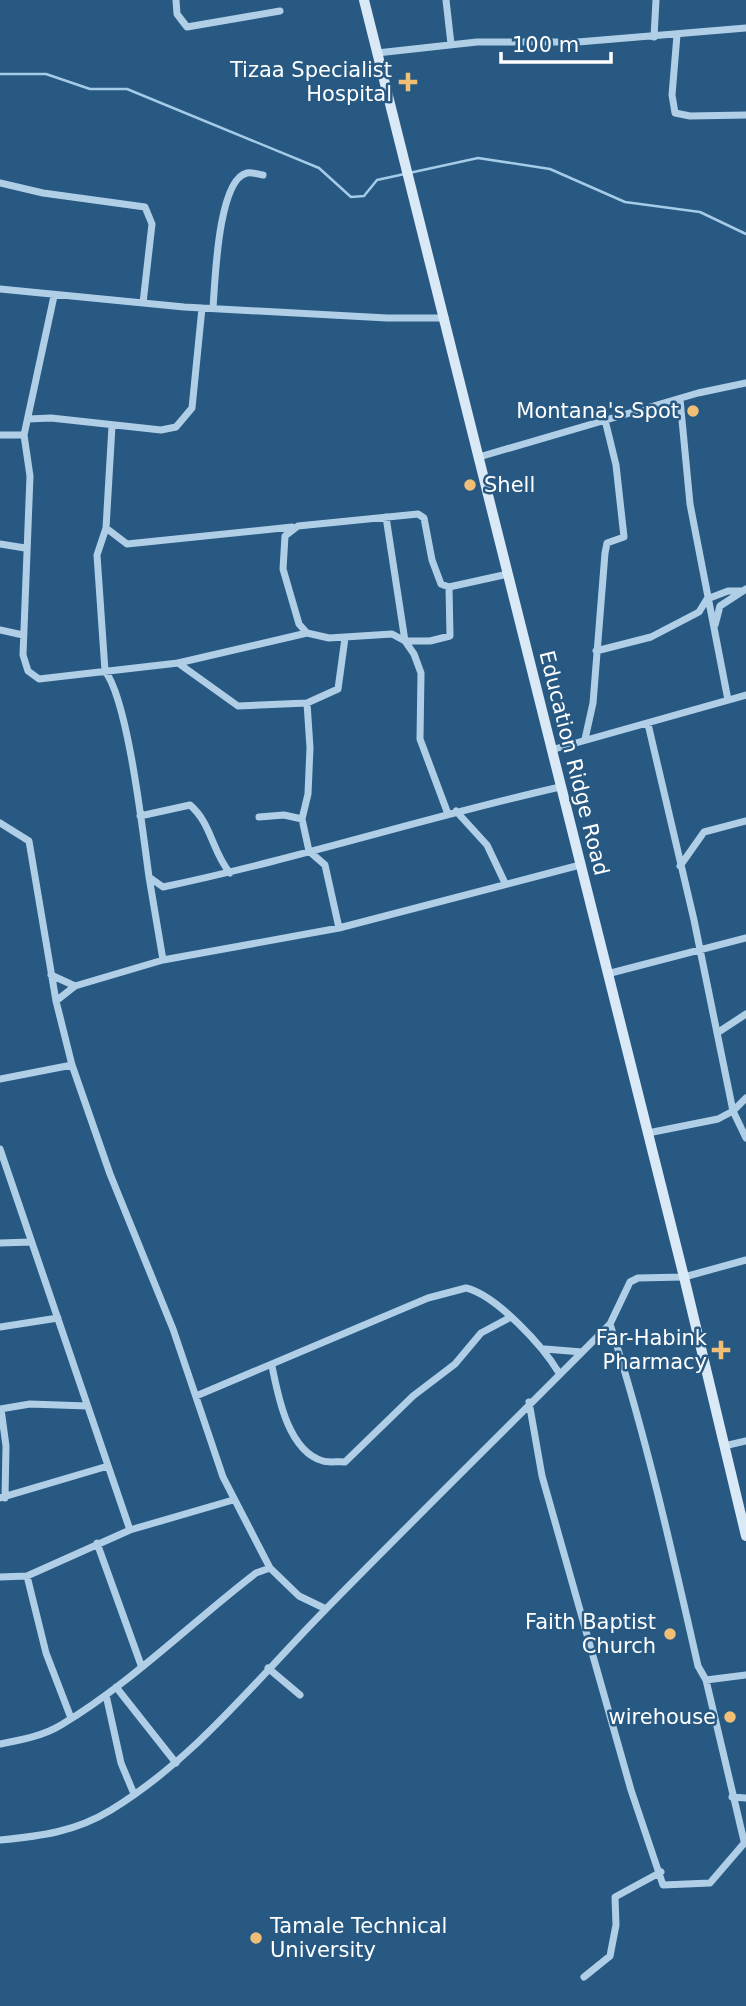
<svg xmlns="http://www.w3.org/2000/svg" width="746" height="2006" font-family="'DejaVu Sans',sans-serif">
	<style>
		.lines { fill: none; stroke-linecap: round; stroke-linejoin: round }
		.stream { stroke: #a4cbe8; stroke-width: 2.5 }
		.minor { stroke: #b0cfe7; stroke-width: 7 }
		.secondary { stroke: #dae9f6; stroke-width: 10 }
		.poi-dot { fill: #f0bf75; stroke: #275983; stroke-width: 2.5 }
		.labels { text-anchor: middle; dominant-baseline: central; stroke-width: 5; stroke-linejoin: round; paint-order: stroke }
		.poi-label { font-size: 21px; fill: #fff; stroke: #275983; text-anchor: end }
		.street-label { font-size: 21px; fill: #fff; stroke: #275983 }
	</style>
	<rect width="100%" height="100%" fill="#275983"/>
	<g class="lines">
		<path class="stream" d="M0,74H46L90,89H127L319,168L351,197L364,196L377,180L478,158L550,169L625,202L700,212L746,234"/>
		<path class="minor" d="M176,0L177,14L187,27L280,11
			M446,0L451,44
			M677,35L672,95L675,113L690,116L746,115
			M654,37L656,0
			M377,53L477,42H578L746,28
			M0,183L43,193L145,207L152,224L143,303
			M0,289L184,307L387,318H445
			M54,296L24,435L30,476L23,655L28,671L39,679L178,663L307,633L329,638L392,634L405,641L414,654L421,673L420,739L448,814
			M213,308C215,282 218,179 247,173C251,172 258,174 263,175
			M680,399L690,504L728,700
			M28,419L51,418L161,430L176,427L192,408L202,308
			M112,426L106,528L97,555L105,671C128,700 143,834 149,877
			M0,435H24
			M479,457L698,393L746,383
			M386,517L405,641
			M106,528L127,544L292,527
			M0,544L25,548
			M715,625L720,606L746,589
			M0,630L23,635
			M307,633L299,624L283,569L285,536L298,526L418,514L424,518L432,560L441,584L449,587L508,574
			M405,641H430L450,636L449,587
			M596,651L651,637L699,612L707,599L728,591H741
			M178,663L238,706L307,703L338,689L345,638
			M307,703L310,748L308,794L302,819L309,851L325,865L339,928
			M648,724L694,920L733,1111L746,1138
			M585,739L593,703L605,553L607,543L624,537L616,465L605,420
			M551,750L746,695
			M456,811L487,845L505,883
			M140,816L190,805C212,824 212,852 230,873
			M259,817L284,815L302,819
			M0,823L29,841L56,1001L72,1065L110,1174L173,1329L223,1477L270,1568L299,1596L326,1609
			M680,866L704,832L746,821
			M163,960L149,877L163,887C297,859 427,817 560,787
			M607,974L746,938
			M51,975L75,986
			M56,1001L75,986L163,960L339,928L580,865
			M717,1033L746,1014
			M0,1079L72,1065
			M648,1133L718,1119L733,1111L746,1098
			M0,1149L130,1530
			M0,1243L31,1242
			M610,1324C646,1436 672,1551 698,1666L706,1680L744,1841
			M0,1327L58,1318
			M545,1349L582,1352
			M272,1366C278,1396 288,1451 323,1461C329,1463 339,1461 345,1462L413,1396L455,1364L481,1333L509,1318
			M196,1396L428,1298L466,1288C496,1295 543,1346 559,1373
			M529,1402L542,1476L631,1790L663,1885L710,1883L746,1841
			M0,1409L30,1404L87,1406
			M1,1409L6,1446L5,1498
			M724,1446L746,1441
			M0,1498L108,1466
			M97,1543L141,1665
			M27,1576L46,1653L71,1718
			M0,1577L27,1576L130,1530L233,1500
			M268,1668L300,1695
			M706,1680L746,1675
			M116,1687L176,1763
			M106,1695L121,1763L134,1794
			M0,1744C21,1740 43,1736 61,1725C130,1684 192,1622 256,1573L270,1568
			M732,1797L746,1798
			M0,1840C41,1836 75,1832 111,1810C196,1758 257,1679 326,1609C420,1513 516,1419 610,1324L630,1282L638,1278L684,1277L746,1260
			M584,1977L610,1956L616,1925L615,1897L661,1872"/>
		<path class="secondary" d="M364,0L684,1277L746,1536"/>
	</g>
	<g class="poi-dot">
		<path d="M404.5 71.5h7v7h7v7h-7v7h-7v-7h-7v-7h7z"/>
		<circle cx="693" cy="411" r="7"/>
		<circle cx="470" cy="485" r="7"/>
		<path d="M717.5 1339.5h7v7h7v7h-7v7h-7v-7h-7v-7h7z"/>
		<circle cx="670" cy="1634" r="7"/>
		<circle cx="730" cy="1717" r="7"/>
		<circle cx="256" cy="1938" r="7"/>
	</g>
	<g class="labels">
		<g class="poi-label">
			<text x="392" y="70">Tizaa Specialist<tspan x="392" dy="24">Hospital</tspan></text>
			<text x="679" y="411">Montana's Spot</text>
			<text x="484" y="485" text-anchor="start">Shell</text>
			<text x="707" y="1338">Far-Habink<tspan x="707" dy="24">Pharmacy</tspan></text>
			<text x="656" y="1622">Faith Baptist<tspan x="656" dy="24">Church</tspan></text>
			<text x="716" y="1717">wirehouse</text>
			<text x="270" y="1926" text-anchor="start">Tamale Technical<tspan x="270" dy="24">University</tspan></text>
		</g>
		<g class="street-label">
			<text transform="translate(574 763) rotate(76)">Education Ridge Road</text>
		</g>
	</g>
	<path d="M501 52v10h110v-10" fill="none" stroke="#ffffff" stroke-width="3.5"/>
	<text x="512" y="52" font-size="21" fill="#ffffff" stroke="#275983" stroke-width="5" paint-order="stroke">100 m</text>
</svg>
